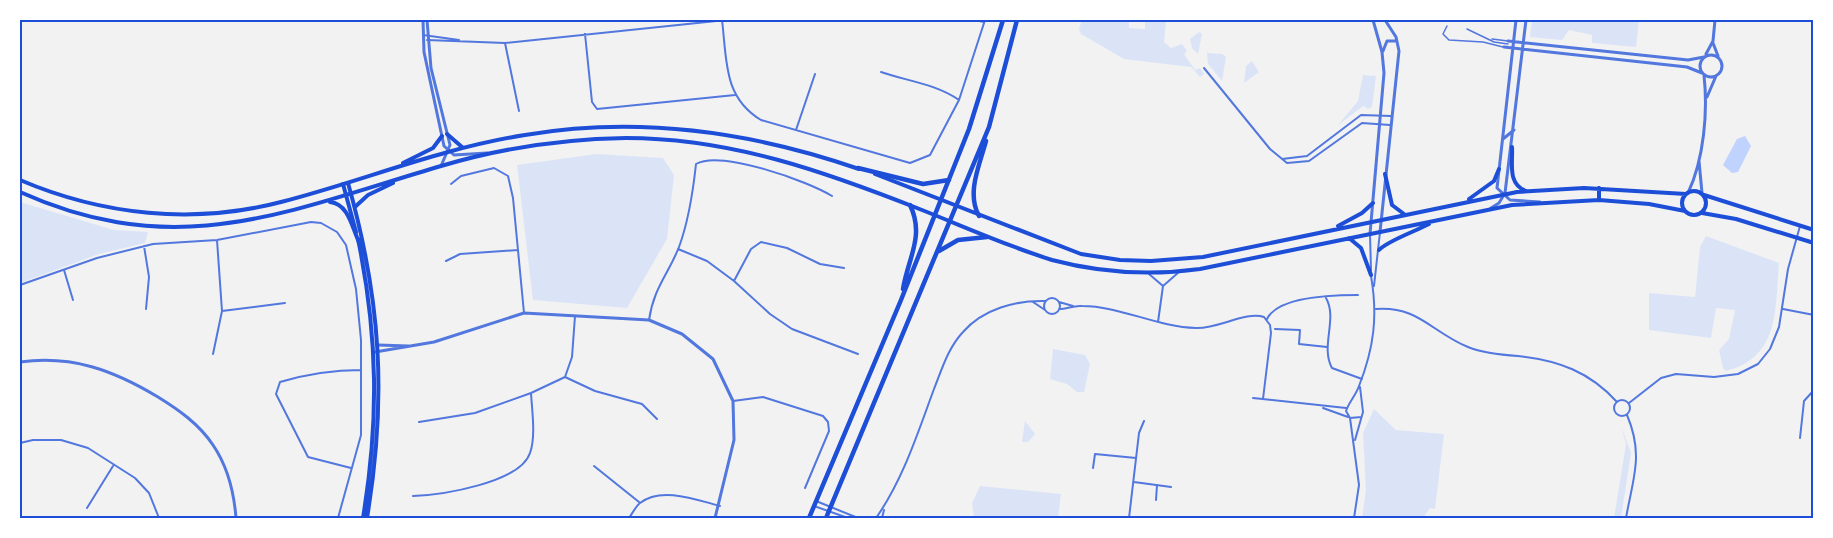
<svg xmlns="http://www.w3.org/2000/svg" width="1833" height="538" font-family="'Fira Sans Condensed',sans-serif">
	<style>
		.green { fill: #dbe4f7 }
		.water { fill: #bfd3fe }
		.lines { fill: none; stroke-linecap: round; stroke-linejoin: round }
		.service { stroke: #5277de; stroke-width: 1.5 }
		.minor { stroke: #5277de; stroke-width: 2 }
		.tertiary { stroke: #5277de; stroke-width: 3 }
		.secondary { stroke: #1d4ed8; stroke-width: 4 }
		.primary { stroke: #1d4ed8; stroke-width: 4 }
		.trunk { stroke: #1d4ed8; stroke-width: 4.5 }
		.neatline { fill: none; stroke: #1d4ed8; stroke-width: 2 }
	</style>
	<rect width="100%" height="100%" fill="#f2f2f2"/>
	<path class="green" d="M1082,20H1129V28L1145,29V20H1166L1164,42L1171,48L1182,44L1187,51L1184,54L1195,70L1200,68L1204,74L1200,77L1191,67L1124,59L1081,34L1079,29Z
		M1532,20H1639L1636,47L1592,43V35L1569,30L1562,40L1530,37Z
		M1199,32L1202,34L1198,54L1192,48L1190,39Z
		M1207,53L1222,54L1226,57L1222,81L1208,64Z
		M1252,61L1259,72L1244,83L1246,66Z
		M1363,75L1376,76L1372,107L1368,109L1363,106L1337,126L1358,101Z
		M596,154L663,158L674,175L667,239L627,308L533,300L517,165Z
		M20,202L114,230L148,232L145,243L99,254L20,283Z
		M1706,236L1779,263C1775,310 1780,357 1726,371L1723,368L1719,350L1729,339L1735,310L1716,308L1711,338L1649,330V293L1695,297L1700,247Z
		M1053,349L1085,355L1090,364L1084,392H1077L1067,384L1050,379Z
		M1374,409L1396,430L1444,434L1435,509L1430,508L1423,518H1362L1366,490L1363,433Z
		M1025,421L1035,434L1028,442H1022Z
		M1621,426L1631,453L1621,518H1614L1626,444Z
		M980,486L1061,494L1058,518H974L972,503Z"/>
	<path class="water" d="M1745,136L1751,146L1738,172L1732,173L1723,165L1737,139Z"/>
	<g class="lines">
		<path class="service" d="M1447,26L1443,34L1449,40L1483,42L1503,47
			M1467,29L1494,42L1508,44
			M1492,39L1508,41"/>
		<path class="minor" d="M722,20C727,60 723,97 761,120L910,163L930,155L959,100L985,20
			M975,20L984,22
			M585,34L592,102L597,109L735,95
			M423,35L459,40
			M427,40L505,43L726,20
			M505,43L519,111
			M1204,68L1270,149L1287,163L1309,161L1362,123L1390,125
			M881,72C907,81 936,84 959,100
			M796,130L815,74
			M1282,159L1307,156L1361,115L1391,116
			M451,184L461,176L494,168L508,176L513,198L524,313
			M1370,234L1371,270
			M144,246L149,277L146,309
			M678,249L707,261L734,281L770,314L792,329L858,354
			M446,261L460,254L518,250
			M64,270L73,300
			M1149,274L1163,286L1158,322
			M734,281L751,249L761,242L787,248L820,264L844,268
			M20,285L97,258L153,244L217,240L311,222L321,223L337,232L346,245L356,289L361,340V435L338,518
			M1163,286L1179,272
			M1374,286L1380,232
			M1326,298C1338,319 1320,346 1332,368L1362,379
			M1044 306a8 8 0 1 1 16 0a8 8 0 1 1-16 0Z
			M1033,302L1045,310
			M1059,302L1073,306
			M1059,309C1067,309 1074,305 1082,306C1120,306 1157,327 1196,328C1218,329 1246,311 1264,317L1270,325L1271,333L1263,399
			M1376,309C1419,306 1431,332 1468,347C1483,353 1502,355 1518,356C1558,360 1590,372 1617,402
			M1783,309L1814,315
			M222,311L285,303
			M1267,319C1278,296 1336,295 1358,295
			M649,320C654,287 668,275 679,247C689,220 693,192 696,164C721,150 808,181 832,196
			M1275,329L1300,330L1299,344L1327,347
			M213,354L222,311L217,240
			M565,377L595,391L642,404L657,419
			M1253,398L1346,408
			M1614 408a8 8 0 1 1 16 0a8 8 0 1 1-16 0Z
			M733,401L763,397L823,416L828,422L829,431L805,488
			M1629,403L1661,378L1676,374L1714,377L1738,374L1758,364L1770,349L1779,327L1788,269L1800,226
			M1323,408L1348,417
			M1350,418L1361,417
			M419,422L475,413L531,393L565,377L572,357L575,316
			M1800,438L1804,401L1814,390
			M1355,440L1363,412L1360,387
			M20,443L33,440H61L88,448L135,478L149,493L159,518
			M594,466L639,502
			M351,468L308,457L276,394L280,382C307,374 332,370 361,370
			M1093,468L1095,454L1136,458
			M1134,482L1171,487
			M413,496C441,495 520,483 530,453C536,436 532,411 531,393
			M1156,500L1157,485
			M816,501L858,518
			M814,506L848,518
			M87,508L113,466
			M629,518C632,514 636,506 640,503C661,486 697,500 720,506
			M876,518C903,480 918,432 934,389C942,369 948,348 963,332C983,309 1016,300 1046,301
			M882,518L884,510
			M1129,518L1139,433L1144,421
			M1354,518L1359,485L1350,418L1346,411C1349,402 1356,395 1359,386C1374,348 1378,316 1371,276
			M1626,518C1633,478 1644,455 1627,415"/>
		<path class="tertiary" d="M423,20L424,52L444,146L454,155L487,153
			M427,20L431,68L450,145L441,166
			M1516,20L1497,188L1510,200L1540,202
			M1508,41L1688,60L1704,57
			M1713,43L1718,56
			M1504,47L1687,67L1702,73
			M1383,51L1387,41H1396
			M1706,54L1713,41L1715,20
			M1700 66a11 11 0 1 1 22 0a11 11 0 1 1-22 0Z
			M1707,97L1716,76
			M1503,139L1514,130
			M1699,161L1702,193
			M1688,193C1704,159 1708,112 1704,75
			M1491,208L1499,203L1505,193L1526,20
			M1380,232L1399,51L1396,37L1385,20
			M1370,234L1384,73L1382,52L1373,20
			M378,345L408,346
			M375,352L434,342L524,313L649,320L682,334L713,359L733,401L734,440L715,518
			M20,362C72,355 113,370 158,397C179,410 199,424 213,445C228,467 234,492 236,518"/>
		<path class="secondary" d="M348,183C381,300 387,398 367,518
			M343,184L356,232
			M358,239C378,336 379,421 363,518"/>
		<path class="primary" d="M447,134L462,147
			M1512,147C1513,163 1507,184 1526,191
			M403,163L433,148L442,136
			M875,174L1081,254L1120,260L1151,261L1203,257L1517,192L1584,188L1686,194
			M1385,174L1392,205L1404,214
			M20,180C102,215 193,225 281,202C363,181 441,148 525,135C637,116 752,132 859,169
			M1682 203a12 12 0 1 1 24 0a12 12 0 1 1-24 0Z
			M20,192C178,263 288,211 441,166C501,148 564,139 626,138C731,138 826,172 922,210C965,227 1007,246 1052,260C1101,273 1149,276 1200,269L1512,205L1599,200L1649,204L1685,211
			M1704,195L1814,230
			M1469,199L1494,181L1499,169
			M1599,200V188
			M330,202C349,204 352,228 359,242
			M356,206L368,195L393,183
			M1702,213L1736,219L1814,243
			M1338,226L1362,213L1373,203
			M1349,238L1361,248L1371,275
			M1379,250C1387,241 1416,231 1429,224"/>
		<path class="trunk" d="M858,168L923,184L949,180
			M979,216C966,193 980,164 986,141
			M939,251L958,240L987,237
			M903,289C908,258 925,236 910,205
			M809,518L901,300L969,129L1003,20
			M826,518L989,127L1017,20"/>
	</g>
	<rect width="1833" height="538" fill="none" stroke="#ffffff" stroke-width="42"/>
	<rect x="21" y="21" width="1791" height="496" class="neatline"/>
</svg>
